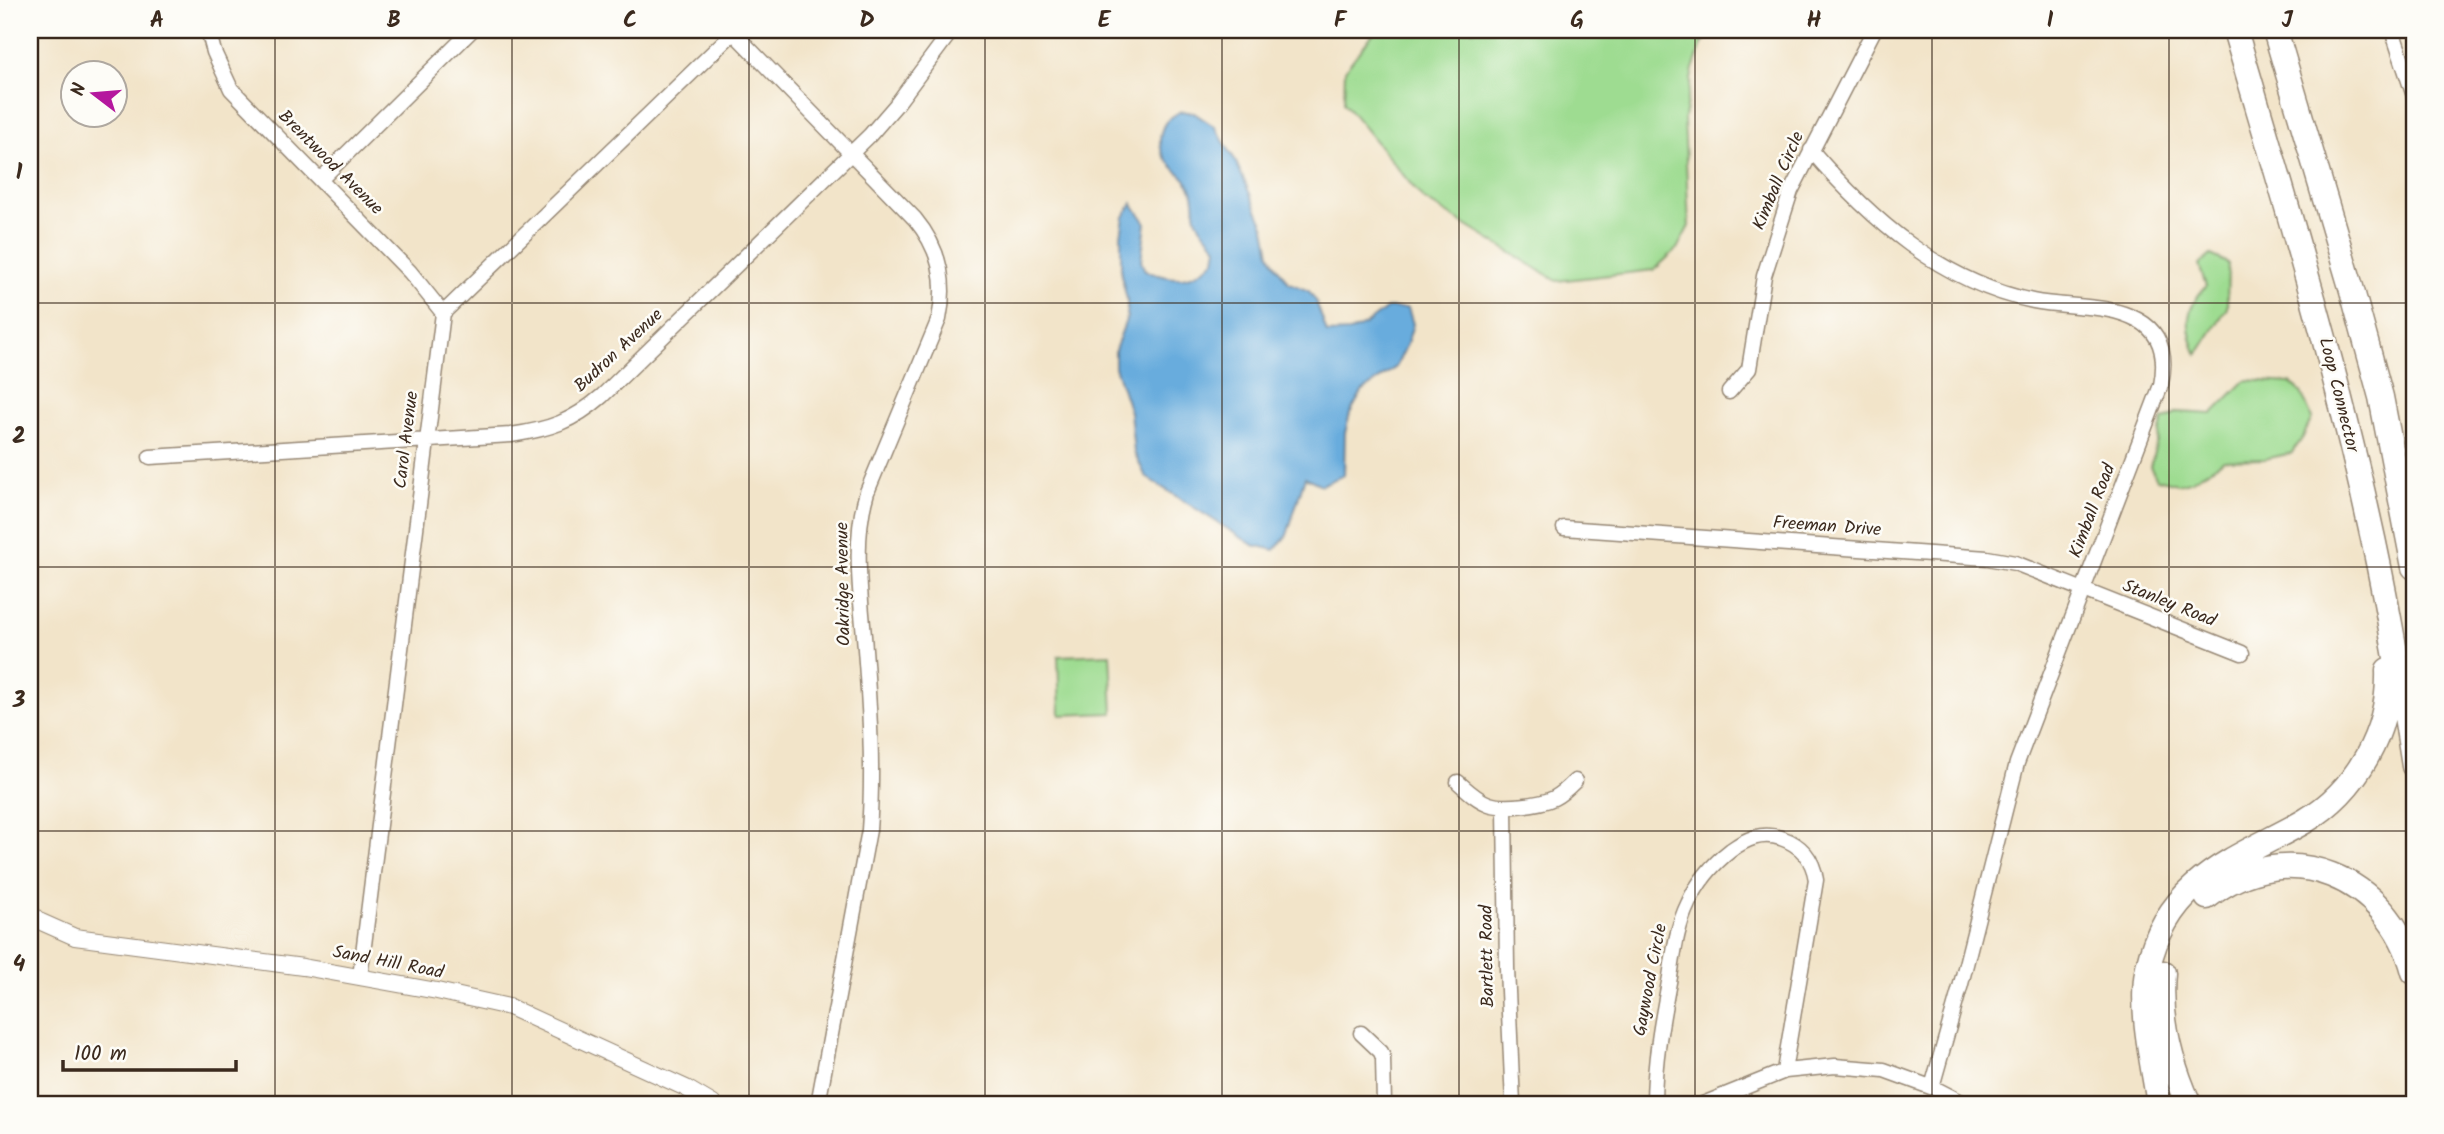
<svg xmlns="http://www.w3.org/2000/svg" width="2444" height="1134" font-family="Kalam,sans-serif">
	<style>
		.green { fill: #9edc91; stroke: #6c8358; stroke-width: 2 }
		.water { fill: #67acdd; stroke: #516b7e; stroke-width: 2 }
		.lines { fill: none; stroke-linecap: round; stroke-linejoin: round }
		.minor-casing { stroke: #968774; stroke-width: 17 }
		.tertiary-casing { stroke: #968774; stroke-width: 18 }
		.motorway-casing { stroke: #968774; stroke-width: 27 }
		.minor { stroke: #fff; stroke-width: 14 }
		.tertiary { stroke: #fff; stroke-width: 16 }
		.motorway { stroke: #fff; stroke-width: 24 }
		.grid { fill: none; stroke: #3b2a1e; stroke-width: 2; stroke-opacity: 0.55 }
		.labels { text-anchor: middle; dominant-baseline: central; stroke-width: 5; stroke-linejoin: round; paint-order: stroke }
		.street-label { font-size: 18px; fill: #3b2a1e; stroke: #fdfcf7 }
		.neatline { fill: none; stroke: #3b2a1e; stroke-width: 2.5 }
		.grid-label { font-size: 23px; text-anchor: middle; font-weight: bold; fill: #3b2a1e }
	</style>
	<rect width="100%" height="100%" fill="#fdfcf7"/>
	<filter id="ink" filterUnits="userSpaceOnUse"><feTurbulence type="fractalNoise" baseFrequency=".0143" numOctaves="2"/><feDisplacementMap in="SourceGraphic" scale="14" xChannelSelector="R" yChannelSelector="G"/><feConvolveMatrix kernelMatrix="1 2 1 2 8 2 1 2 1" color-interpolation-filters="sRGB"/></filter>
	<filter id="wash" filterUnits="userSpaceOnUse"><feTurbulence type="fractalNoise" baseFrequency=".00686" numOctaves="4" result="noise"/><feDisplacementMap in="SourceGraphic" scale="28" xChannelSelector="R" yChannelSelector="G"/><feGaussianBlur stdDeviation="1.57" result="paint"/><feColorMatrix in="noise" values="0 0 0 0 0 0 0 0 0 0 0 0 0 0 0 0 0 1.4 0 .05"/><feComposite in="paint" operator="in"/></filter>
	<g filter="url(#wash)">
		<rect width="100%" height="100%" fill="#f2e4c9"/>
		<path class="green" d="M1376,30H1712L1702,44L1693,69L1684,118L1689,226L1677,249L1654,270L1557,281L1423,199L1344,103L1345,70Z
			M2211,255L2228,263L2227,308L2197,355C2185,326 2184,310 2206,286L2199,265Z
			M2246,380L2290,383L2301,392L2312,418L2303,437L2292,453L2265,459L2224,460L2192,480L2178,484L2157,479L2150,467L2163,420L2178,412L2212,414Z
			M1110,654L1113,713L1060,715L1058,656Z"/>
		<path class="water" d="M1181,111L1194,113L1215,127L1235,160L1265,228L1270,254L1277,267L1289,283L1309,291L1316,301L1327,333L1350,332L1365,325L1387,308H1408L1413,324L1407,344L1396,367L1362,392L1350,413L1345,433L1344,475L1321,485L1305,477L1287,535L1275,550L1253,545L1146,477L1134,452L1130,412L1115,367V350L1127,317V299L1121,275V235L1124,217L1132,203L1146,223L1141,261L1145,271C1176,280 1190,284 1215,260L1217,247C1211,239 1200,229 1197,220C1193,210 1196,198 1191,188C1181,169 1159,163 1160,139C1162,123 1167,119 1181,111Z"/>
	</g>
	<g filter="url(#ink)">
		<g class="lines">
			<defs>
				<path id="minor" d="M208,30L214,52L231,89L410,272L443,313
					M731,30L915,219C940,249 947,281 939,319L867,492C853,538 860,589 864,636C869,700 874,766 869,830L818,1104
					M2392,30L2414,96
					M1811,150C1870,219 1941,282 2033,301C2067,308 2108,303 2138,320C2164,334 2166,360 2161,385L2017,763L1961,984L1932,1087
					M320,180L472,30
					M1729,392L1749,369L1764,276L1791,191L1874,30
					M150,457L511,435C550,429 572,422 602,396L870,135L896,105L952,30
					M1564,528L1987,558L2015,563L2242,653
					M1458,782C1467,790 1477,800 1489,804C1503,809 1540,805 1554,798C1562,794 1568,788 1575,781
					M1505,807L1507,968L1513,1104
					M360,977L443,313L736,30
					M1361,1033L1381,1052L1383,1058L1384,1104
					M1654,1104C1654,1061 1662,1019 1670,977C1674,952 1677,926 1688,904C1697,883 1713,864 1731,850C1746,839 1761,832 1781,838C1802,845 1813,859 1816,880L1784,1071
					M1703,1104L1785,1071L1835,1066L1884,1070L1936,1089L1965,1104"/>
				<path id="tertiary" d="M30,912L39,921L75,937L303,967L437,991L509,1007L686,1088L713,1104"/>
				<path id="motorway" d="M2235,30C2282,191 2332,352 2368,516C2387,599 2401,683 2414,766
					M2275,30L2351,287L2381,397L2414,567
					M2207,897C2287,833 2389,877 2414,972
					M2163,973C2159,1017 2171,1064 2189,1104
					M2159,1104C2153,1065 2139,1005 2148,967C2155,936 2171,907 2195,886C2226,858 2269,842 2305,821C2357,790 2390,731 2388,670"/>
			</defs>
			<use href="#minor" class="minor-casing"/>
			<use href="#tertiary" class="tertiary-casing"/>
			<use href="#motorway" class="motorway-casing"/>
			<use href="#minor" class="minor"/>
			<use href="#tertiary" class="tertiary"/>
			<use href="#motorway" class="motorway"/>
		</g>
	</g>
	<path class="grid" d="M275,30V1104M512,30V1104M749,30V1104M985,30V1104M1222,30V1104M1459,30V1104M1695,30V1104M1932,30V1104M2169,30V1104M30,303H2414M30,567H2414M30,831H2414"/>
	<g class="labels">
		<g class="street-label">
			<text transform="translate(330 163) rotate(45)">Brentwood Avenue</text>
			<text transform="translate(1779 181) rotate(-67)">Kimball Circle</text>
			<text transform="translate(619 351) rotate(-43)">Budron Avenue</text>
			<text transform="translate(2338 395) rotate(76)">Loop Connector</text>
			<text transform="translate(407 440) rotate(-83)">Carol Avenue</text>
			<text transform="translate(2093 511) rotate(-69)">Kimball Road</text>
			<text transform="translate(1827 527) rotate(4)">Freeman Drive</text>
			<text transform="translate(844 584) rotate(-91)">Oakridge Avenue</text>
			<text transform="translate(2169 604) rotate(22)">Stanley Road</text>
			<text transform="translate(1488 956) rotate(-91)">Bartlett Road</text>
			<text transform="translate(388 963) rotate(11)">Sand Hill Road</text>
			<text transform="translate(1651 980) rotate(-79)">Gaywood Circle</text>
		</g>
	</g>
	<rect width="2444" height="1134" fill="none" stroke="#fdfcf7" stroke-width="77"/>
	<g transform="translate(94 94) rotate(286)"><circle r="33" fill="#fdfcf7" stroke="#afa8a0" stroke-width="2"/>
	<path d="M0-5L12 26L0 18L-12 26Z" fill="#b5179e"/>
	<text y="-10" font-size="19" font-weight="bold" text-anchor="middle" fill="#3b2a1e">N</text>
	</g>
	<path d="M63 1060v10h173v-10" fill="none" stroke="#3b2a1e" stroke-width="3.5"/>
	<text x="74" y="1060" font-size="21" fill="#3b2a1e" stroke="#fdfcf7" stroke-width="5" paint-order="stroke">100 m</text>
	<rect x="38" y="38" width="2368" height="1058" class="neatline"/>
	<g class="grid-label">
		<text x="157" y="27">A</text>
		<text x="394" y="27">B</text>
		<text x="630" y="27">C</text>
		<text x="867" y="27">D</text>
		<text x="1104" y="27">E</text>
		<text x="1340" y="27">F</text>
		<text x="1577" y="27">G</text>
		<text x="1814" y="27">H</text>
		<text x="2050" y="27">I</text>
		<text x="2287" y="27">J</text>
		<text x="19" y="179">1</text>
		<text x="19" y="443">2</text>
		<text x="19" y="707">3</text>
		<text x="19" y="971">4</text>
	</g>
</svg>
